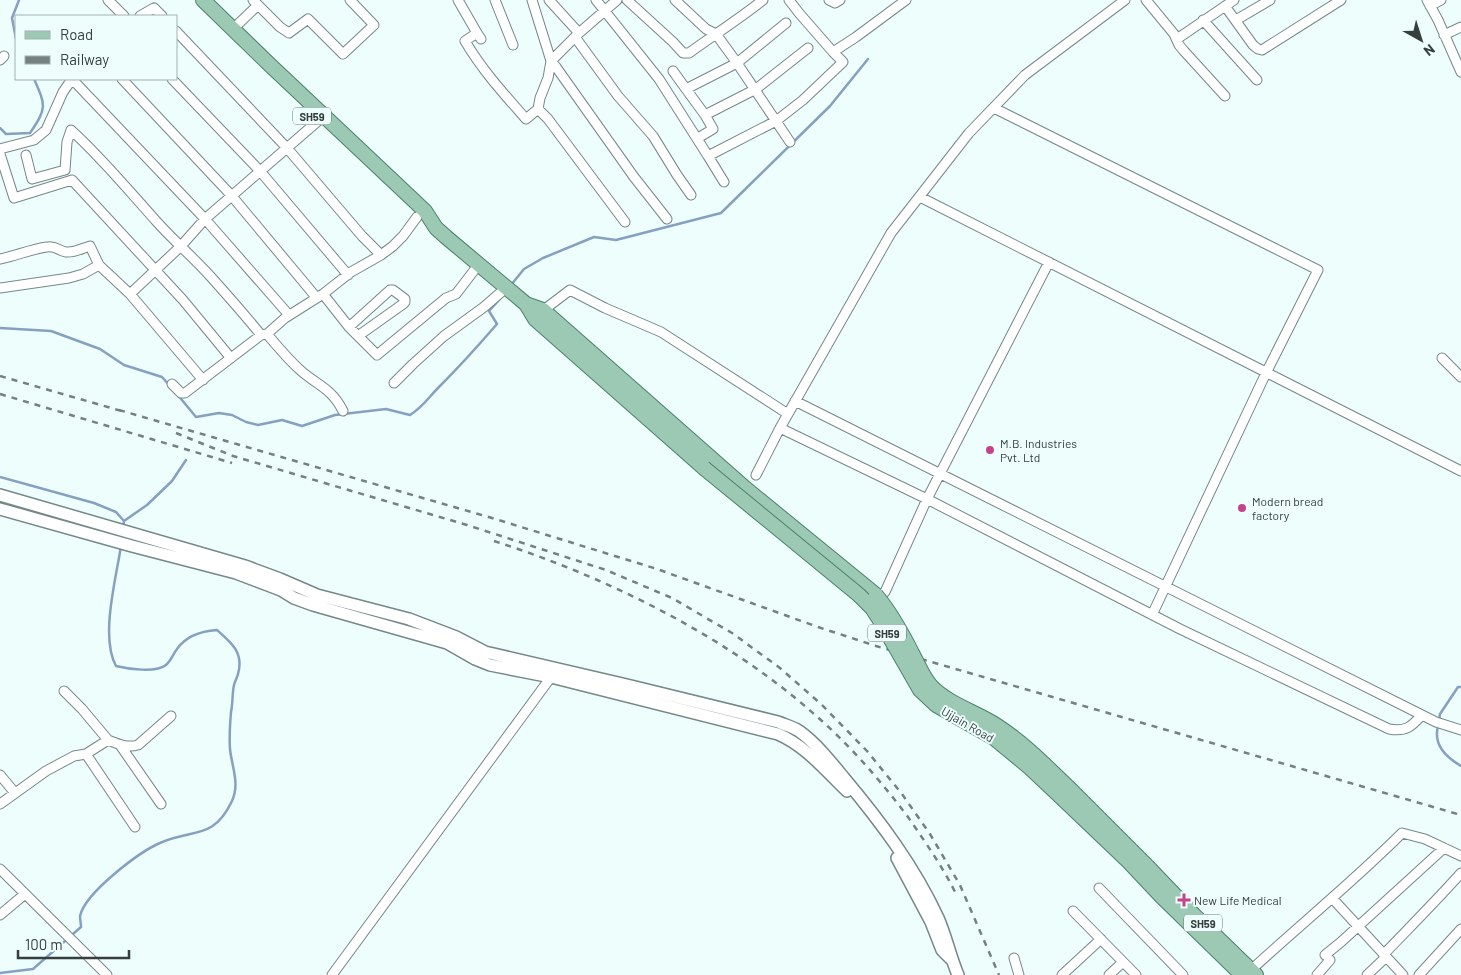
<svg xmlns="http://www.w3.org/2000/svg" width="1461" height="975" font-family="Barlow,sans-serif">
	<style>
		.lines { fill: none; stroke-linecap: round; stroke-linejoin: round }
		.stream { stroke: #86a0c0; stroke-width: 2.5 }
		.minor-casing { stroke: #758887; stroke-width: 11 }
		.tertiary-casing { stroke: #758887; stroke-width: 14 }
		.primary-casing { stroke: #4c8169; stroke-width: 16 }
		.minor { stroke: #fff; stroke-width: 9 }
		.tertiary { stroke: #fff; stroke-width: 11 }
		.primary { stroke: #9bc9b3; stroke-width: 14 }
		.rail { stroke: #758180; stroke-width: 2.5; stroke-dasharray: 6 6; stroke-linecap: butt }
		.primary-bridge-casing { stroke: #4c8169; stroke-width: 16; stroke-linecap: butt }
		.primary-bridge { stroke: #9bc9b3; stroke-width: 14 }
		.poi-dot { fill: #c4438c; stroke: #edfefd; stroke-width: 2 }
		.labels { text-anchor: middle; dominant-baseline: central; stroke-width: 4; stroke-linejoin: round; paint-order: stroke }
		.shield { fill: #edfefd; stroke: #6d7877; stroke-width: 1 }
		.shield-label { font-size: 11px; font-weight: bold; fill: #363f3e }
		.poi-label { font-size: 12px; fill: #363f3e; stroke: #edfefd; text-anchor: start }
		.street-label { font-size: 12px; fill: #363f3e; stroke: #edfefd }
	</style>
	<rect width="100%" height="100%" fill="#edfefd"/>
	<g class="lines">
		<path class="stream" d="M16,39L12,18L19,0
			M0,128L6,134L30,133C47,108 46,106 34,79
			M511,285L524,269L543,258L594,237L616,240L721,213L830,106L868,59
			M0,328L51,331L100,349L124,365L162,377L170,386
			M177,394L196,417L219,413L232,415L246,422L258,425L282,420L302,426L335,415L386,409L410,415C424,406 427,399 438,388C459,367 478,346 497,324L489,311L500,299
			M0,477L94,503L116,512L124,521L123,528
			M124,521L147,505L172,481L186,460
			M1439,720L1440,714L1458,687H1461
			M1438,726C1433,745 1446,757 1461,766
			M0,973L33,969L81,927C81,924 80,919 80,916C85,893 139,852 160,843C193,828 213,841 232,801C240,783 232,768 230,749C229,736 230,724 231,712C233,703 232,694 234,685C235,681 237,678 238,674C244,653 232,643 217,630C202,631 186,636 177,649C173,654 171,661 166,665C156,673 128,669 116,666C100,637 116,579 121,546"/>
		<defs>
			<path id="minor" d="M108,0L124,16
				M253,0L280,27L289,33L308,19L343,54L374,25L350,0
				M458,0L477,33
				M495,0L513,45
				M549,0L579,33
				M596,0L659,79L708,156L776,121L803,100L843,62L833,52L856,37L906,0
				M617,0L579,33L551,61L556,67L634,177L667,219
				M627,0L673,42L683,53H689C714,35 739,19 763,0
				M675,0L706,29L716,34L737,63L786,23
				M789,0L799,13L833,52
				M829,0L835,3L840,0
				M1146,0L1174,34L1179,45L1184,51L1225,96
				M1427,0L1438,20L1461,72
				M1225,6L1253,45L1258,49L1262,50L1341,0
				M1430,6L1441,0
				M140,16L154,8L162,16
				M1203,20L1257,80
				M1236,20L1270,0
				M233,29L258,5
				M176,31L287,148L362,236L381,255
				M1444,35L1461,27
				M575,37L618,96L653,136L677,175L691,195
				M481,39L477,33L465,41C482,70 504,94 526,119L538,109L540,98L548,78L551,61L532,0
				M1177,39L1234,0
				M0,60L4,56
				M673,71L686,89
				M72,79L205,219L289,315
				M122,79L231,195L316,297
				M172,79L260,171L348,275
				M994,108L1318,270L1266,373L1152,615
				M538,109L548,119L625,222
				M705,115L756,89L808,48
				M698,138L713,129L705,115L686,89L737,63L790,142
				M0,149L34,140L46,130L63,92L72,79
				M0,154L14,198L72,180L183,300L230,357
				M26,155L32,179L65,170L67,142L71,130C102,158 129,191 157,222C174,241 194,258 211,277C228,296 245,315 261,335
				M708,156L724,182
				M920,197L1461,471
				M0,259C16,256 31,249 47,247C55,245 59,251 66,252C74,253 83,248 90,246L99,265L130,294L203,380
				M0,288L69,278L83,274L99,265
				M130,294L181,246L205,219L318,121
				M323,294L349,327L377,355L446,298L456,294L479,264
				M541,312L570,290L605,308L661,332L788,414
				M349,327L390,290H393L405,299V302L403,304L358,336
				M267,334C277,346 287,358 299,369C316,385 331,387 343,411
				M1442,358L1461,377
				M394,383L413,364L444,336L484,307L507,287
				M172,384L181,393H185L261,335L267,334L285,318L323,294L351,272L381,255L393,246L403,236L417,217
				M795,401L1422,715L1436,722L1461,730
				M780,428L927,499L1180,629L1389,729C1406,732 1411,727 1422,715
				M756,475L780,428L891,233L969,133L1025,75L1125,0
				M885,592L927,499L1049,262
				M64,691L82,709L108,740
				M120,745L161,804
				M86,754L135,827
				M0,775L15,793
				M0,804L46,771L74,756L86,754L108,740C118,744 127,748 138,745L171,716
				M0,869L107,975
				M1099,888L1183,975
				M1332,898L1403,975
				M1073,911L1136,975
				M0,915L25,894
				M1325,955L1341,942L1444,848
				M1014,958L1019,975
				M1251,970C1301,924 1354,881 1402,833L1425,839L1461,856
				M332,975L554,673
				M1062,975L1101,939
				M1109,975L1123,962
				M1317,975L1330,960
				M1367,975L1384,959V954C1410,927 1436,901 1461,873
				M1419,975L1461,929"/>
			<path id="tertiary" d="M0,495L245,566L280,579L317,595L409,619L456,637L485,652L627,685L778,722C785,725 793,727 799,731C817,744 831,762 844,778C880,821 914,866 938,918C946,936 950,956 958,975
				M0,509L132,546L236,573L281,590L294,598L313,605L447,643L475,659L490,665L551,677L778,734C806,746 826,771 847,791
				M897,858L931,922L942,950L950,958"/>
			<path id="primary" d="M203,0L270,65L425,211L436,228L446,237L526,304L543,310L745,488L876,595
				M526,304L535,319L704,468
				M1071,790L1151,870L1193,914L1256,975
				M1064,800L1129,862L1161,896L1242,975"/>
		</defs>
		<use href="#minor" class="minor-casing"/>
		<use href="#tertiary" class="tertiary-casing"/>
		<use href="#primary" class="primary-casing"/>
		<use href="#minor" class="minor"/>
		<use href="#tertiary" class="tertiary"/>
		<use href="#primary" class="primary"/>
		<path class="rail" d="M0,376L125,412
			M0,394L232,463
			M119,410L492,518L657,569L818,627L876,646L1461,815
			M176,433L233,456L467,525L606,570L672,598L732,633L780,668L822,705L867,751L902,794L930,834L960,885L999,975
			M494,541C606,577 725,635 814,714C849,744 880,780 908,817C925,842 943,867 956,894"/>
		<defs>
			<path id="primary-bridge" d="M704,468L859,595L872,608L881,622L920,690L936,705L994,738L1029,767L1064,800
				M876,595C891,613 902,633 912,653C918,664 923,677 931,686C948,704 976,712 996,725C1024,743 1047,767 1071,790"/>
		</defs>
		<use href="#primary-bridge" class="primary-bridge-casing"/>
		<use href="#primary-bridge" class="primary-bridge"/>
	</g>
	<g class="poi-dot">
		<circle cx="990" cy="450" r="5"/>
		<circle cx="1242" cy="508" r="5"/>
		<path d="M1181.5 892.5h5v5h5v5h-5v5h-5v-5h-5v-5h5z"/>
	</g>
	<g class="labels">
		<g class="shield">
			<rect x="293" y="107.5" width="38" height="17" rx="4"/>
			<rect x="868" y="624.5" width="38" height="17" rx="4"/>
			<rect x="1184" y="914.5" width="38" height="17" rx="4"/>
		</g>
		<g class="shield-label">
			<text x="312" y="116">SH59</text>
			<text x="887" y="633">SH59</text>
			<text x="1203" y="923">SH59</text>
		</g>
		<g class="poi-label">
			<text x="1000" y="443">M.B. Industries<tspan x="1000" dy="14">Pvt. Ltd</tspan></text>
			<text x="1252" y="501">Modern bread<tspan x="1252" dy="14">factory</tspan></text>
			<text x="1194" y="900">New Life Medical</text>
		</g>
		<g class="street-label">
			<text transform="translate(968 724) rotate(30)">Ujjain Road</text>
		</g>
	</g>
	<rect x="15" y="15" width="162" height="65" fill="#edfefd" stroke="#a4b2b1"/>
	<rect x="25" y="31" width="25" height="8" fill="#9bc9b3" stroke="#a4b2b1"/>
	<text x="60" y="40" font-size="15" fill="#363f3e">Road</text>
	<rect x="25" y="56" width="25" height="8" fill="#758180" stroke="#a4b2b1"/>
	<text x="60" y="65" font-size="15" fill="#363f3e">Railway</text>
	<g transform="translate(1421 40) rotate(141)" stroke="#edfefd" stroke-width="4" paint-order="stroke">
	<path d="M0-4L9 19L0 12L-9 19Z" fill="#363f3e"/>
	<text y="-8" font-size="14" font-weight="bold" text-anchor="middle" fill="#363f3e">N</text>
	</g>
	<path d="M18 950v8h111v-8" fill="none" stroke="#363f3e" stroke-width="2.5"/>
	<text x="25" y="950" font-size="15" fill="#363f3e" stroke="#edfefd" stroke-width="4" paint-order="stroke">100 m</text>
</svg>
